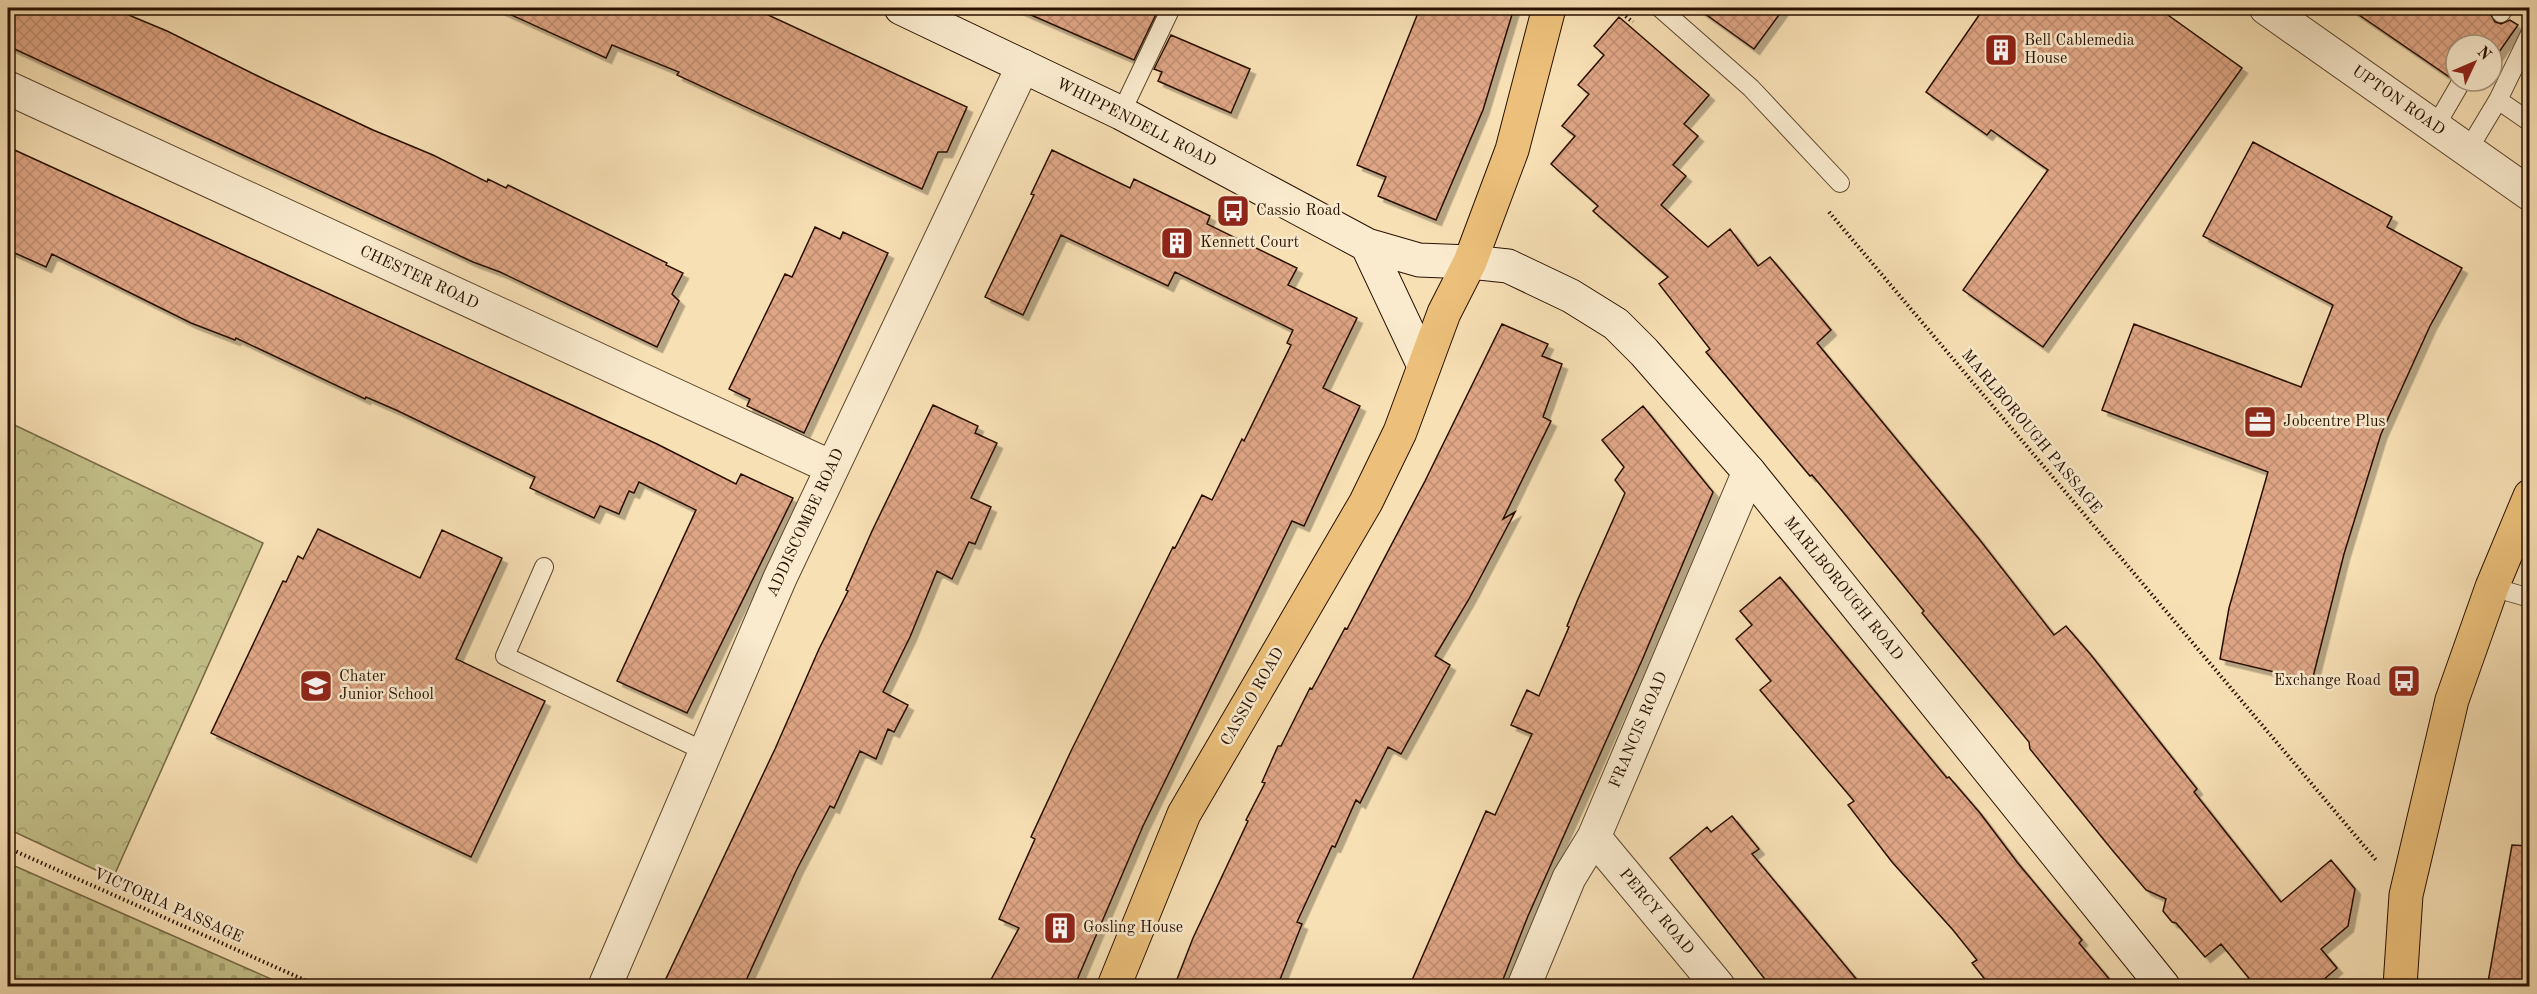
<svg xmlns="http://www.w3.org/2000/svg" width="2537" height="994" font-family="'Old Standard TT',serif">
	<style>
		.cemetery { fill: url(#cemetery-stones); stroke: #766844; stroke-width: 1.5 }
		.park { fill: url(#park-crowns); stroke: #766844; stroke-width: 1.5 }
		.building { fill: url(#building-cross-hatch); stroke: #291100; stroke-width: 1.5; filter: url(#shadow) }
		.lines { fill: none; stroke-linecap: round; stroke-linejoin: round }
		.lane-casing { stroke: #5c452d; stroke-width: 20 }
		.street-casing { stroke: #5c452d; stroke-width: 35 }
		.secondary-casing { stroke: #291100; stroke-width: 35 }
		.primary-casing { stroke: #291100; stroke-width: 35 }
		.path { stroke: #291100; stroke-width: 4; stroke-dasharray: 1.5 3; stroke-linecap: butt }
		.lane { stroke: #faebce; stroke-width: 18 }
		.street { stroke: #faebce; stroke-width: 33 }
		.secondary { stroke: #faebce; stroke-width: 33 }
		.primary { stroke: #ecc07a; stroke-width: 33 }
		.labels { text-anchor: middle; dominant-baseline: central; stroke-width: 5; stroke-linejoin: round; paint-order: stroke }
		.poi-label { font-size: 16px; fill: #291100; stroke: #faebce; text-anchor: start }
		.street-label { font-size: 16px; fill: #291100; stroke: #faebce }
	</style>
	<defs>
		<pattern id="cemetery-stones" width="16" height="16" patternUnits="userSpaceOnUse" patternTransform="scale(1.5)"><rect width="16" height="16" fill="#c3c089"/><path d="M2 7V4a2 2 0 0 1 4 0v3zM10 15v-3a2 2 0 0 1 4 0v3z" fill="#a8a474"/></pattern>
		<pattern id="park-crowns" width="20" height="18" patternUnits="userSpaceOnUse" patternTransform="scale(1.5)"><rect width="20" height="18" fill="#c3c089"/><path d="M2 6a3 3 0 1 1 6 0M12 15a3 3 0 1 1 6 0" fill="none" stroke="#a8a474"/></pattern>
		<pattern id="building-cross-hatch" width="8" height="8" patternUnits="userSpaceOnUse" patternTransform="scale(1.5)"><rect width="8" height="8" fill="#dfa685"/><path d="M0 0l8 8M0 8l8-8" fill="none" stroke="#bf8e71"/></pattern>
		<filter id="shadow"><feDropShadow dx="5.5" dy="5.5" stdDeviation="0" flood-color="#0004"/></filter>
	</defs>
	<rect width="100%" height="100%" fill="#f7e0b4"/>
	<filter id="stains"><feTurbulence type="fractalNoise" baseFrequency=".00333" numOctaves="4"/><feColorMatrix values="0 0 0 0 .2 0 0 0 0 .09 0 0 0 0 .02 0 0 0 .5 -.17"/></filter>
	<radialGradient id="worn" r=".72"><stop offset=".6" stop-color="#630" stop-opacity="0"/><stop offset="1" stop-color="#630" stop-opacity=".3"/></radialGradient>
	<path class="cemetery" d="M8,863L287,986H8Z"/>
	<path class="park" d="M8,422L263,543L113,878L8,829Z"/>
	<path class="building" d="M8,8H112L167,31L266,80L373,130L433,155L487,182L488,179L506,188L508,185L667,263L666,265L683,273L672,294L679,301L657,347L500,272L473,262L8,46Z
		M496,8H753L967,107L947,152H938L922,189L677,75L679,72L612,45L606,58Z
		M1015,8H1159L1134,60Z
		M1420,8H1514L1483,110L1436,220L1378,196L1386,177L1357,165Z
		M1697,8H1784L1754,49Z
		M1984,8H2158L2242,68L2043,347L1963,290L2048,170L1991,130L1987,135L1926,92Z
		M2349,8H2491L2490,13L2495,22L2501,24L2510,20L2518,25L2492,62V45H2456V74L2451,78Z
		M1619,17L1709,95L1684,124L1698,136L1673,165L1686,176L1661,205L1708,247L1730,229L1758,266L1770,257L1831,330L1817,343L1979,539L2054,635L2066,626L2091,655L2197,789L2194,792L2281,902L2331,860L2355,889L2348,926L2321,949L2337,968L2315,987H2256L2221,944L2205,957L2176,923L2172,922L2163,911L2166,899L2146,890L2113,851L2030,749L2029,742L1922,613L1924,611L1843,512L1812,475L1810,476L1706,352L1710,349L1659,284L1668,277L1593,211L1598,206L1551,164L1575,136L1562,126L1589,94L1578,85L1604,55L1594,46Z
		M1171,35L1250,69L1231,113L1158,81L1162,72L1154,69Z
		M2253,142L2392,217L2387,227L2462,268L2430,326L2381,434L2344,554L2312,681L2220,659L2229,608L2268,472L2102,410L2134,324L2301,387L2333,305L2203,236Z
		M8,147L657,444L736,484L741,474L793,498L687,713L617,681L696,510L639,482L634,493L629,491L619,514L600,506L594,518L530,488L535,477L396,410L366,397L365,399L236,338L235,340L191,323L52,254L46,267L8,250Z
		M1052,150L1130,188L1134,179L1210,216L1207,224L1297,268L1288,285L1357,318L1323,388L1360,406L1304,526L1292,521L1143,826L1074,987H987L1019,928L999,919L1035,839L1031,837L1071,751L1173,547L1175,548L1202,495L1212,500L1242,439L1244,441L1291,345L1287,343L1293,330L1175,272L1168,286L1061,235L1023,315L985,297L1034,195L1031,194Z
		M815,227L840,239L843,232L888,253L804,433L747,406L750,399L729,389L785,274L792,277Z
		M1502,324L1548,344L1542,356L1562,364L1543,417L1551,421L1503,519L1515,512L1469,599L1435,656L1450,665L1401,754L1388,747L1360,803L1356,800L1335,847L1332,846L1297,922L1302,924L1277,987H1174L1193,938L1248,821L1246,820L1265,783L1262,782L1278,746H1281L1310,688L1312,689L1345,628L1347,629L1425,481Z
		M933,405L978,426L975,433L997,443L971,498L991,507L975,544L969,542L952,579L937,571L910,637L883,692L908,705L894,732L888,729L876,759L860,751L834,808L830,806L797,869L743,987H662L775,749L819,649L848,591L846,590L872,531Z
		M1643,406L1713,492L1643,658L1528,916L1500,987H1409L1486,811L1495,815L1532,734L1511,725L1520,705L1527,690L1539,696L1569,627L1567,626L1578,599L1625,493L1615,480L1624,467L1602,440Z
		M318,529L420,578L442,530L502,558L456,659L545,701L471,857L211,733L283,581L286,582L298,556L303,559Z
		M1780,577L1947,778L1949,777L1980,813L2017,862L2082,940L2079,943L2116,987H1991L1972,963L1977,960L1953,930L1892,862L1848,805L1854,801L1760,690L1771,681L1736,639L1752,625L1740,611Z
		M1732,816L1759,849L1752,854L1863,987H1771L1670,858L1707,827L1711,832Z
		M2512,845L2529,846V986L2488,982Z"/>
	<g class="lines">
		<defs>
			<path id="lane" d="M1660,8L1751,88L1840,183
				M2501,13L2504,8
				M2498,100L2530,122
				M1121,113L1171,8
				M2435,127L2460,84
				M2468,150L2498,100L2530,34
				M544,567L505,656L706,752
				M2492,587L2530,598"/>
			<path id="street" d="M2266,8L2530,194
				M8,88L831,467
				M1594,837L1718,986
				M605,986L780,578L1023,66
				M1524,986L1569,878L1594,837L1749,472"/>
			<path id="secondary" d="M901,8L1121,113L1367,245L1419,260L1470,262L1508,266L1571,296L1616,324L1644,352L1749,472L2163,986
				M1367,245L1424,366"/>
			<path id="primary" d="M1114,986L1184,814L1366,502L1400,432L1444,313L1470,262L1512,150L1549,8
				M2400,986L2406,895L2452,700L2492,587L2530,496"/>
		</defs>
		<use href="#lane" class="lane-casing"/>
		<use href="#street" class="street-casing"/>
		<use href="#secondary" class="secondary-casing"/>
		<use href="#primary" class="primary-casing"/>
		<path class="path" d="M1615,8L1633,22
			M1829,212L2376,860
			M8,848L318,986"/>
		<use href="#lane" class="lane"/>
		<use href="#street" class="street"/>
		<use href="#secondary" class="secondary"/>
		<use href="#primary" class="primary"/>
	</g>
	<defs>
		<symbol id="building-square" viewBox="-11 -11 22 22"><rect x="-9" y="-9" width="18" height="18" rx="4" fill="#8f2418" stroke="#faebce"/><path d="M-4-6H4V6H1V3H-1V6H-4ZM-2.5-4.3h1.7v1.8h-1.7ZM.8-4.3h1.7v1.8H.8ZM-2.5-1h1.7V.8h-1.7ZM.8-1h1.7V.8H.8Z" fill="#fff"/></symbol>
		<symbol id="bus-square" viewBox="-11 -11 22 22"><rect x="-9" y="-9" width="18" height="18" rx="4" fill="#8f2418" stroke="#faebce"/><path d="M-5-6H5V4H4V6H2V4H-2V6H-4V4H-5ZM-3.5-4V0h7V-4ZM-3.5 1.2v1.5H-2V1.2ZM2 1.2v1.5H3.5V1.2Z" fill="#fff"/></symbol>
		<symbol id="office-square" viewBox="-11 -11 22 22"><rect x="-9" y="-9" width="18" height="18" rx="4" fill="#8f2418" stroke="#faebce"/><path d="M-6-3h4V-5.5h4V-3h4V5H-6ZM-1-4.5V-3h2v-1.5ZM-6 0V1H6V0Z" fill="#fff"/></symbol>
		<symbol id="school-square" viewBox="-11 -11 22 22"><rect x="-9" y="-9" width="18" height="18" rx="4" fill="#8f2418" stroke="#faebce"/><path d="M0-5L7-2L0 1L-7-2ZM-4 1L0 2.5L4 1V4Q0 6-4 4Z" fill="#fff"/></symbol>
	</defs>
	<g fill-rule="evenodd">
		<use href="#building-square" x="1982" y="31" width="38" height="38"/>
		<use href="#bus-square" x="1214" y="192" width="38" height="38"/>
		<use href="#building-square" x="1158" y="224" width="38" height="38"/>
		<use href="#office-square" x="2241" y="403" width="38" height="38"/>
		<use href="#bus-square" x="2385" y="662" width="38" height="38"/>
		<use href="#school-square" x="297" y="667" width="38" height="38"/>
		<use href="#building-square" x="1041" y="909" width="38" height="38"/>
	</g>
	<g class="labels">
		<g class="poi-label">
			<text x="2024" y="41">Bell Cablemedia<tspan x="2024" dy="18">House</tspan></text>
			<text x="1256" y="211">Cassio Road</text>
			<text x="1200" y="243">Kennett Court</text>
			<text x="2283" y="422">Jobcentre Plus</text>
			<text x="339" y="677">Chater<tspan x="339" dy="18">Junior School</tspan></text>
			<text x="2381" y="681" text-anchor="end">Exchange Road</text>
			<text x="1083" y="928">Gosling House</text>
		</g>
		<g class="street-label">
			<text transform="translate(2398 101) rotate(35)">UPTON ROAD</text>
			<text transform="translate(1136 123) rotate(27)">WHIPPENDELL ROAD</text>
			<text transform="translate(419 278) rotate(25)">CHESTER ROAD</text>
			<text transform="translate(2031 432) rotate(50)">MARLBOROUGH PASSAGE</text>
			<text transform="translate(806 523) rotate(-65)">ADDISCOMBE ROAD</text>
			<text transform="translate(1843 589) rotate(51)">MARLBOROUGH ROAD</text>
			<text transform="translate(1253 697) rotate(-60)">CASSIO ROAD</text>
			<text transform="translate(1639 730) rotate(-67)">FRANCIS ROAD</text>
			<text transform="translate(168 906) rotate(24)">VICTORIA PASSAGE</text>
			<text transform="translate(1656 912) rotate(50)">PERCY ROAD</text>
		</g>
	</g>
	<rect width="2537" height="994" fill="none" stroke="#f7e0b4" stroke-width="30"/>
	<rect x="9" y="9" width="2519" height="976" fill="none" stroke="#291100" stroke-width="3"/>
	<rect x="15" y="15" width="2507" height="964" fill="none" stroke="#291100" stroke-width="1.5"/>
	<g transform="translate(2474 63) rotate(46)"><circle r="28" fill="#faebce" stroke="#a6947c" stroke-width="1.5"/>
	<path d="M0-4.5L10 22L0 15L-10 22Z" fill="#8f2418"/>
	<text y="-9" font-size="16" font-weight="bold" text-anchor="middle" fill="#291100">N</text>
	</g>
	<rect width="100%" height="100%" filter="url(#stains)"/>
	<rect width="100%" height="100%" fill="url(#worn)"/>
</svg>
